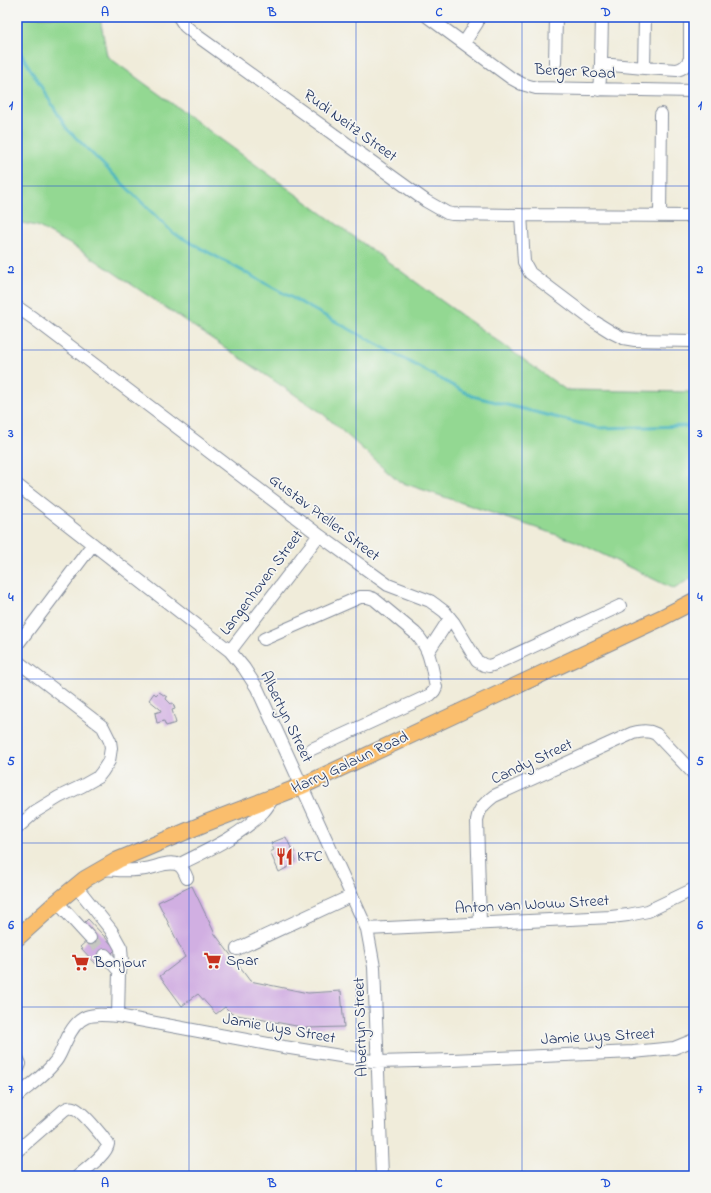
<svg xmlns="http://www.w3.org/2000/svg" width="711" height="1193" font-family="'Indie Flower',sans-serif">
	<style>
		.green { fill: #93d892; stroke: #578478 }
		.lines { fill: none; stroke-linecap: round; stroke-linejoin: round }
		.stream { stroke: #45b4bf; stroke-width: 3 }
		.building { fill: #d1afe2 }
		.minor-tunnel { stroke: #c5c6c1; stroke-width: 12; stroke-dasharray: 12 6; stroke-linecap: butt }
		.minor-casing { stroke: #868e9c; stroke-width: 14 }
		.major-casing { stroke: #868e9c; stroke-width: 18 }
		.minor { stroke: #fff; stroke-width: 12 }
		.major { stroke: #fabe6d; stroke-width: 16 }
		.grid { fill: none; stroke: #1d4ed8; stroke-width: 1; stroke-opacity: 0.55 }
		.labels { text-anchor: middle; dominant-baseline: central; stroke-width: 3.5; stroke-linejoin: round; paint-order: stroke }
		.street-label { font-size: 16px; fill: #1b2f5e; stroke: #f6f6f2 }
		.poi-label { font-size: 16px; fill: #1b2f5e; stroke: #f6f6f2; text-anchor: start }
		.neatline { fill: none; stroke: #1d4ed8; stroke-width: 1.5 }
		.grid-label { font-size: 13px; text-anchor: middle; font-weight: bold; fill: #1d4ed8 }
	</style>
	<rect width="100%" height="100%" fill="#f6f6f2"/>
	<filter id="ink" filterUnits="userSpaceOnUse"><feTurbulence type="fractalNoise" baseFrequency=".025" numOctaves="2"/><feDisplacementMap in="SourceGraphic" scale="8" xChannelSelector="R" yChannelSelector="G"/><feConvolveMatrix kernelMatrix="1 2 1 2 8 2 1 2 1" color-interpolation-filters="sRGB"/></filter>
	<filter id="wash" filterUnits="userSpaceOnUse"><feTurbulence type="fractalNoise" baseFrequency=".012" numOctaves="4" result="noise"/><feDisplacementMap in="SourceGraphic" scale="16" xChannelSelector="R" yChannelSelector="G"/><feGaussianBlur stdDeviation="0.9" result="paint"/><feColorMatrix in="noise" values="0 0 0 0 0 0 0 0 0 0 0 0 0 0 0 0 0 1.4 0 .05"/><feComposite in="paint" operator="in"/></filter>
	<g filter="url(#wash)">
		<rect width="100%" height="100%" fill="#f0ecda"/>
		<path class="green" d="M17,17H100L107,56L439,299L566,390L694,392V576L674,589L575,541L400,482L322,413L79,249L37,226L17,222Z"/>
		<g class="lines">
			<path class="stream" d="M17,47L67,129L173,233L472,396L598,428L694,426"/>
		</g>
		<g id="blocks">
			<path class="building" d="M159,692L167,697L166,699L171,704L173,703L175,709L172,710L176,723L166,726L164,721L157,723L155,713L161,711L160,709L149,700L154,693L156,695Z
				M286,837L292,850L293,849L295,853L294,854L296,860L294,864L279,872L270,852L274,850L271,843Z
				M192,886L215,934L250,981L308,993L341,991L344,1027L307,1028L232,1014L225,1007L216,1014L198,994L182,1006L160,976L185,957L158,902Z
				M88,919L116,949L108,957L105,955L96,964L80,947L90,938L80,927Z"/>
		</g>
	</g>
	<g filter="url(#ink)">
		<use href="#blocks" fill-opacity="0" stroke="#868e9c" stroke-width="1"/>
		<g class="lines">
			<path class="minor-tunnel" d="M90,938L105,955"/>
			<defs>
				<path id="minor" d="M179,17L185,26L196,35L426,201L447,213L452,214L521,215
					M428,17L511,78L522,84L536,88L694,91
					M464,43L477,23L478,17
					M555,63L556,17
					M601,64L644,68L677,70C684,68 687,65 690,59V17
					M644,68L645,17
					M599,90L601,64L602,17
					M660,216L661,114
					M694,216L521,215L524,262L530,273L595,322L611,332L623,338L635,340L694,341
					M17,307L33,318L319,535L388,585L430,601L437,606L445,612L454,623L477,661L484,665L489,666L495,664L620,606
					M17,485L230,651L244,668L257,688L367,929L374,967L382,1176
					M264,639L360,597H368L374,599L415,633C431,649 431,666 436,687L434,691L430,695L312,749
					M17,645L93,544
					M230,651L319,535
					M428,652L450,618
					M17,661L103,727L110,741L111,748L109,761L102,772L98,777L82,786L59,797L36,811L17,828
					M178,865C208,850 240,836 263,812C267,808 270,802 274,797
					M101,869C119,870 137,872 154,867C161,865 171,861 179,865C183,868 185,873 187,878
					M76,886L111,930L121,948L122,962L119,971L118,1016
					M57,902L90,938
					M480,923L477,820C479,808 485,803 494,796L633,733C642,731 648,730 656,734L694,774
					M367,929L611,917L628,915L648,911L694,889
					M237,949L351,896
					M105,955L119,971
					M17,1058L20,1064L17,1071
					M17,1096C29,1086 45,1075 54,1063C60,1057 62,1048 66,1041C78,1013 91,1013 118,1016L284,1047L378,1062L452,1060L633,1052L674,1048L694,1040
					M17,1151L64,1110C67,1108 70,1107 73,1108C81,1109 103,1137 108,1144C107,1154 86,1169 78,1176"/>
				<path id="major" d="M17,938L57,902L85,879L118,860L206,823L302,786L661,618L694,601"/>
			</defs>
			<use href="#minor" class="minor-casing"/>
			<use href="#major" class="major-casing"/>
			<use href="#minor" class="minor"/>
			<use href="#major" class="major"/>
		</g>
	</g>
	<path class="grid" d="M189,17V1176M356,17V1176M522,17V1176M17,186H694M17,350H694M17,514H694M17,679H694M17,843H694M17,1007H694"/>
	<defs>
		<symbol id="restaurant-bare" viewBox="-9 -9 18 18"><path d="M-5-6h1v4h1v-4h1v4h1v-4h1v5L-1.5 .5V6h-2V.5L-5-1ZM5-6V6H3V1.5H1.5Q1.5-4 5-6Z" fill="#c8321e" stroke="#f6f6f2" stroke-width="2.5" paint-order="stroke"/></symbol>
		<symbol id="supermarket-bare" viewBox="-9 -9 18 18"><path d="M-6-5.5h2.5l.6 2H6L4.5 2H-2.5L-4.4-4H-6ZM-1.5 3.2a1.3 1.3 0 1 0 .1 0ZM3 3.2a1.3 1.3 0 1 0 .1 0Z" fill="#c8321e" stroke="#f6f6f2" stroke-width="2.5" paint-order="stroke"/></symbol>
	</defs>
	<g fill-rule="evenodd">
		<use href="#restaurant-bare" x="272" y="844" width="25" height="25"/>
		<use href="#supermarket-bare" x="200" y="948" width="25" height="25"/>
		<use href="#supermarket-bare" x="68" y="950" width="25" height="25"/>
	</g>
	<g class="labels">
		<g class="street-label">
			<text transform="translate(575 72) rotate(3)">Berger Road</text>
			<text transform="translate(350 126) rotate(36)">Rudi Neitz Street</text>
			<text transform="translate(324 518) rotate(37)">Gustav Preller Street</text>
			<text transform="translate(262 583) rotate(-53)">Langenhoven Street</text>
			<text transform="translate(286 717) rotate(64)">Albertyn Street</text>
			<text transform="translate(532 762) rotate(-25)">Candy Street</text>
			<text transform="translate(350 763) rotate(-25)">Harry Galaun Road</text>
			<text transform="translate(532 905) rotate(-3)">Anton van Wouw Street</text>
			<text transform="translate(361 1027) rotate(-92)">Albertyn Street</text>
			<text transform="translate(279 1029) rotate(10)">Jamie Uys Street</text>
			<text transform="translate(598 1037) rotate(-3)">Jamie Uys Street</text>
		</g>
		<g class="poi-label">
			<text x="297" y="857">KFC</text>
			<text x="226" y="961">Spar</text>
			<text x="94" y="963">Bonjour</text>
		</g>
	</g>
	<rect width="711" height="1193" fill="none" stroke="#f6f6f2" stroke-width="44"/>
	<rect x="22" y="22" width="667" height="1149" class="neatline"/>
	<g class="grid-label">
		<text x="105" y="16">A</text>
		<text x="272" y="16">B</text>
		<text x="439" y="16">C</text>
		<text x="606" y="16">D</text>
		<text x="11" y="109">1</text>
		<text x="700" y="109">1</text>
		<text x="11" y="273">2</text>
		<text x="700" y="273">2</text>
		<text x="11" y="437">3</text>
		<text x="700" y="437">3</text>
		<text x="11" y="601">4</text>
		<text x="700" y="601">4</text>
		<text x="11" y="765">5</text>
		<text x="700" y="765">5</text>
		<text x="11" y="929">6</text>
		<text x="700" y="929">6</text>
		<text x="11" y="1093">7</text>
		<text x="700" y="1093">7</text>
		<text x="105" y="1187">A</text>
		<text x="272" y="1187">B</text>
		<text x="439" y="1187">C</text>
		<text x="606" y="1187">D</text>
	</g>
</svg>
